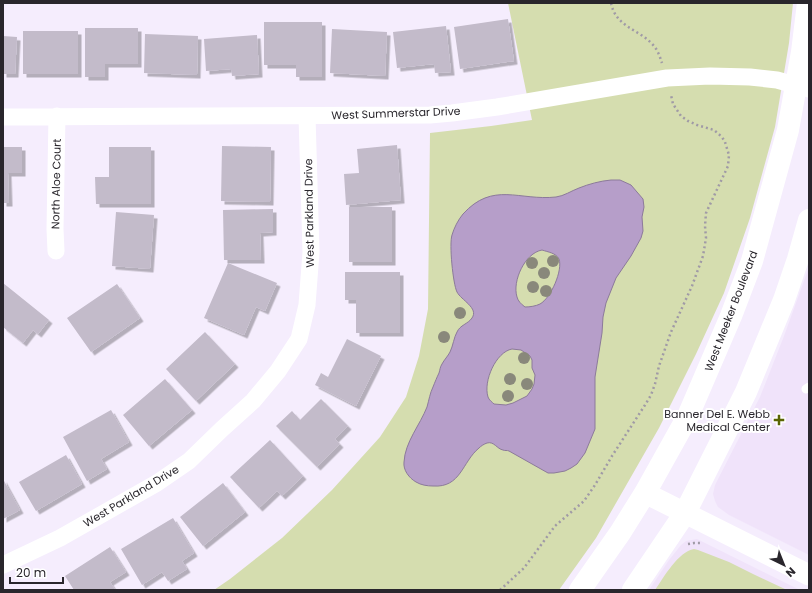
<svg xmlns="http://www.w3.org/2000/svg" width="812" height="593" font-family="Poppins,sans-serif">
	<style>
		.built { fill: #f0e3fa }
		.green { fill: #d5ddaf }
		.water { fill: #b69ec9; stroke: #8c7a9a; fill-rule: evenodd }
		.building { fill: #c3bbca; filter: url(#shadow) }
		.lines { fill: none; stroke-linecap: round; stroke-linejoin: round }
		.path { stroke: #a09aa6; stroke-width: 2.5; stroke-dasharray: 2 3; stroke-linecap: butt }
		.service { stroke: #fff; stroke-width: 9 }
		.minor { stroke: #fff; stroke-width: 17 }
		.tertiary { stroke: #fff; stroke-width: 21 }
		.secondary { stroke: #fff; stroke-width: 22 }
		.tree { fill: #89887b }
		.poi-dot { fill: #5a6403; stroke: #fff; stroke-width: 1.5 }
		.labels { text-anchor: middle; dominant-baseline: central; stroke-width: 4; stroke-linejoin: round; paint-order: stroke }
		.street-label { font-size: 11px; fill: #29262c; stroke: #fff }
		.poi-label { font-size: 11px; fill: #29262c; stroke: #fff; text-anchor: end }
	</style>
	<defs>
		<filter id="shadow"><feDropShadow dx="3.5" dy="3.5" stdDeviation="0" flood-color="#0004"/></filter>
	</defs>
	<rect width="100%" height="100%" fill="#f5edfd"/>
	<path class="built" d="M809,267V555L729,515L718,507L715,501L713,494L715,485L737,442L760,397L784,336Z
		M697,539L800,590H649L669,560L681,545L686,541Z"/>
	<path class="green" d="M508,3H793L789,43L775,127L750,218L724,293L696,354L659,428L596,538L559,590H214L230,579L282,538L332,490L380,437L406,397L419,356L428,309L430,133L491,126L532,120Z
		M694,549L698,550L729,562L753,574L787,590H655C664,577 678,552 694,549Z"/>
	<path class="water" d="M611,180H620L631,185L643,199L644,207L642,217L643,231L641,238L631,256L616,278L606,303L603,317L602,333L595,377V429L585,453L577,464L571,468L565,471L554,473H548L509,451C507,450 505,451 503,450C497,449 494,441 487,443C484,444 481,446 479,448C462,462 461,488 433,486C427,486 421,485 416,482C409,478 403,470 404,462C405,442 420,425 427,407C429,400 430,393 433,387C435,382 437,377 439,373C440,370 440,367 442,364C444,360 448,356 450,352C453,346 454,337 457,332C460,325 468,324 472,318C479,308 461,300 457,292C453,284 449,244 452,235C454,228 458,220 463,214C493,181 519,201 556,197C564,196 571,191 579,188C589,184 600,181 611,180ZM542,250C548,252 556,253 559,259C563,270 551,298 540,304C536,306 530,307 525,307C521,304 518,301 517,297C512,281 525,253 542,250ZM512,349L521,350L530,356L532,360V368L535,375L534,384L532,389L527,396L513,403L506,405L494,404C492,402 489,400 488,397C483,381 496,352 512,349Z"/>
	<path class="building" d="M508,19L514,61L460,69L454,27Z
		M264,22H322V77H296V65H264Z
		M446,26L451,72L435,73L434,64L397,68L393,32Z
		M85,28H138V64H105V77H85Z
		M332,29L387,32L385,76L330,73Z
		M23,31H78V74H23Z
		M145,34L198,36L197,75L144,73Z
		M257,35L259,74L232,76L231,69L206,71L204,39Z
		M3,36L17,37L15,74H3Z
		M397,145L401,200L346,205L344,174L359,173L357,149Z
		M222,146L271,147L270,202L221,201Z
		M3,147H22V173H8L9,203H3Z
		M109,147H151V204H96L95,177H109Z
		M349,207H392V262H349Z
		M273,209V232L260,233L261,260H224L223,210Z
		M116,212L154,215L150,269L112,266Z
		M228,263L277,283L265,311L256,307L244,335L204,318Z
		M345,272H400V333H356V300H345Z
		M3,283L49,320L38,334L33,330L23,343L3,327Z
		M117,284L140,318L91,352L67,318Z
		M205,332L235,364L196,401L166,369Z
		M347,339L381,356L356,406L315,385L321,373L328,377Z
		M165,379L192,410L149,446L123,415Z
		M321,399L348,426L335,439L340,444L317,467L276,426L292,411L300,420Z
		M111,410L129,442L101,459L107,469L87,481L63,437Z
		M270,440L303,476L282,496L277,491L259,508L230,477Z
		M66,455L82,484L36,511L19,482Z
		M3,479L20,510L3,519Z
		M223,483L245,512L203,546L180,517Z
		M173,518L194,553L182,561L187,569L168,581L162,572L142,585L121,549Z
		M110,547L126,572L110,582L115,590H74L65,576Z"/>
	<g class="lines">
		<path class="path" d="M611,3C616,28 640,29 654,46C658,51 660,57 662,63
			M688,544L694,543H701
			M500,590L524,568L555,526L584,501L595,485L612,456L645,405L651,395L655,384L659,366L671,332L692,286L703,256L706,238L705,226L706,213L728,166L729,155L725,142L722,137L714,130L697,125L688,121L681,116L673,104L671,95"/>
		<path class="service" d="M806,389L809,387"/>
		<path class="minor" d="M3,117L430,115L452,113L497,107L667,78L710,76L750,77L777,80L809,89
			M56,251L55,229L57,116
			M3,565L60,538L157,483L189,461L222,429L253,401L278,371L299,339L307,305L311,252L307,116"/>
		<path class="tertiary" d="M645,493L809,575"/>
		<path class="secondary" d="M580,590L620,533L645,493L688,416L731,316L752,261L788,130L802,52L808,3
			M633,590L685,513L746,392L784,300L798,259L809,220"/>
	</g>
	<g class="tree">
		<circle cx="553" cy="261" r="6"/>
		<circle cx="532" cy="263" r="6"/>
		<circle cx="544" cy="273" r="6"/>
		<circle cx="533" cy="287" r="6"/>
		<circle cx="546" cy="291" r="6"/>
		<circle cx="460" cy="313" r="6"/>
		<circle cx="444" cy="337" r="6"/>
		<circle cx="524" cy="358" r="6"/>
		<circle cx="510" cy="379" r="6"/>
		<circle cx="527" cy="384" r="6"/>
		<circle cx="508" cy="396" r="6"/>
	</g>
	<path class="poi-dot" d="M777 414h4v4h4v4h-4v4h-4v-4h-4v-4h4z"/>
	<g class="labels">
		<g class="street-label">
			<text transform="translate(396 113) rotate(-2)">West Summerstar Drive</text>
			<text transform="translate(56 184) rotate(-89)">North Aloe Court</text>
			<text transform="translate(309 213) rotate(-91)">West Parkland Drive</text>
			<text transform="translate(731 311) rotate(-69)">West Meeker Boulevard</text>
			<text transform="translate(131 496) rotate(-31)">West Parkland Drive</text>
		</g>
		<g class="poi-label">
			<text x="770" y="414">Banner Del E. Webb<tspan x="770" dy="13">Medical Center</tspan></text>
		</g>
	</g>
	<rect width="812" height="593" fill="none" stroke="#29262c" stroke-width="8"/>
	<g transform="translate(784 565) rotate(137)" stroke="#ffffff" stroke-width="3" paint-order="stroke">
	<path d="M0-3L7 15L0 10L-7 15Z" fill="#29262c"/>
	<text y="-6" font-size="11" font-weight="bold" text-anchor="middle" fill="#29262c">N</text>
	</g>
	<path d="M10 577v6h53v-6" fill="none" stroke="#29262c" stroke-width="2"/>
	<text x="16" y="577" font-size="12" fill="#29262c" stroke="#ffffff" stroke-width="3" paint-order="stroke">20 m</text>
</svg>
